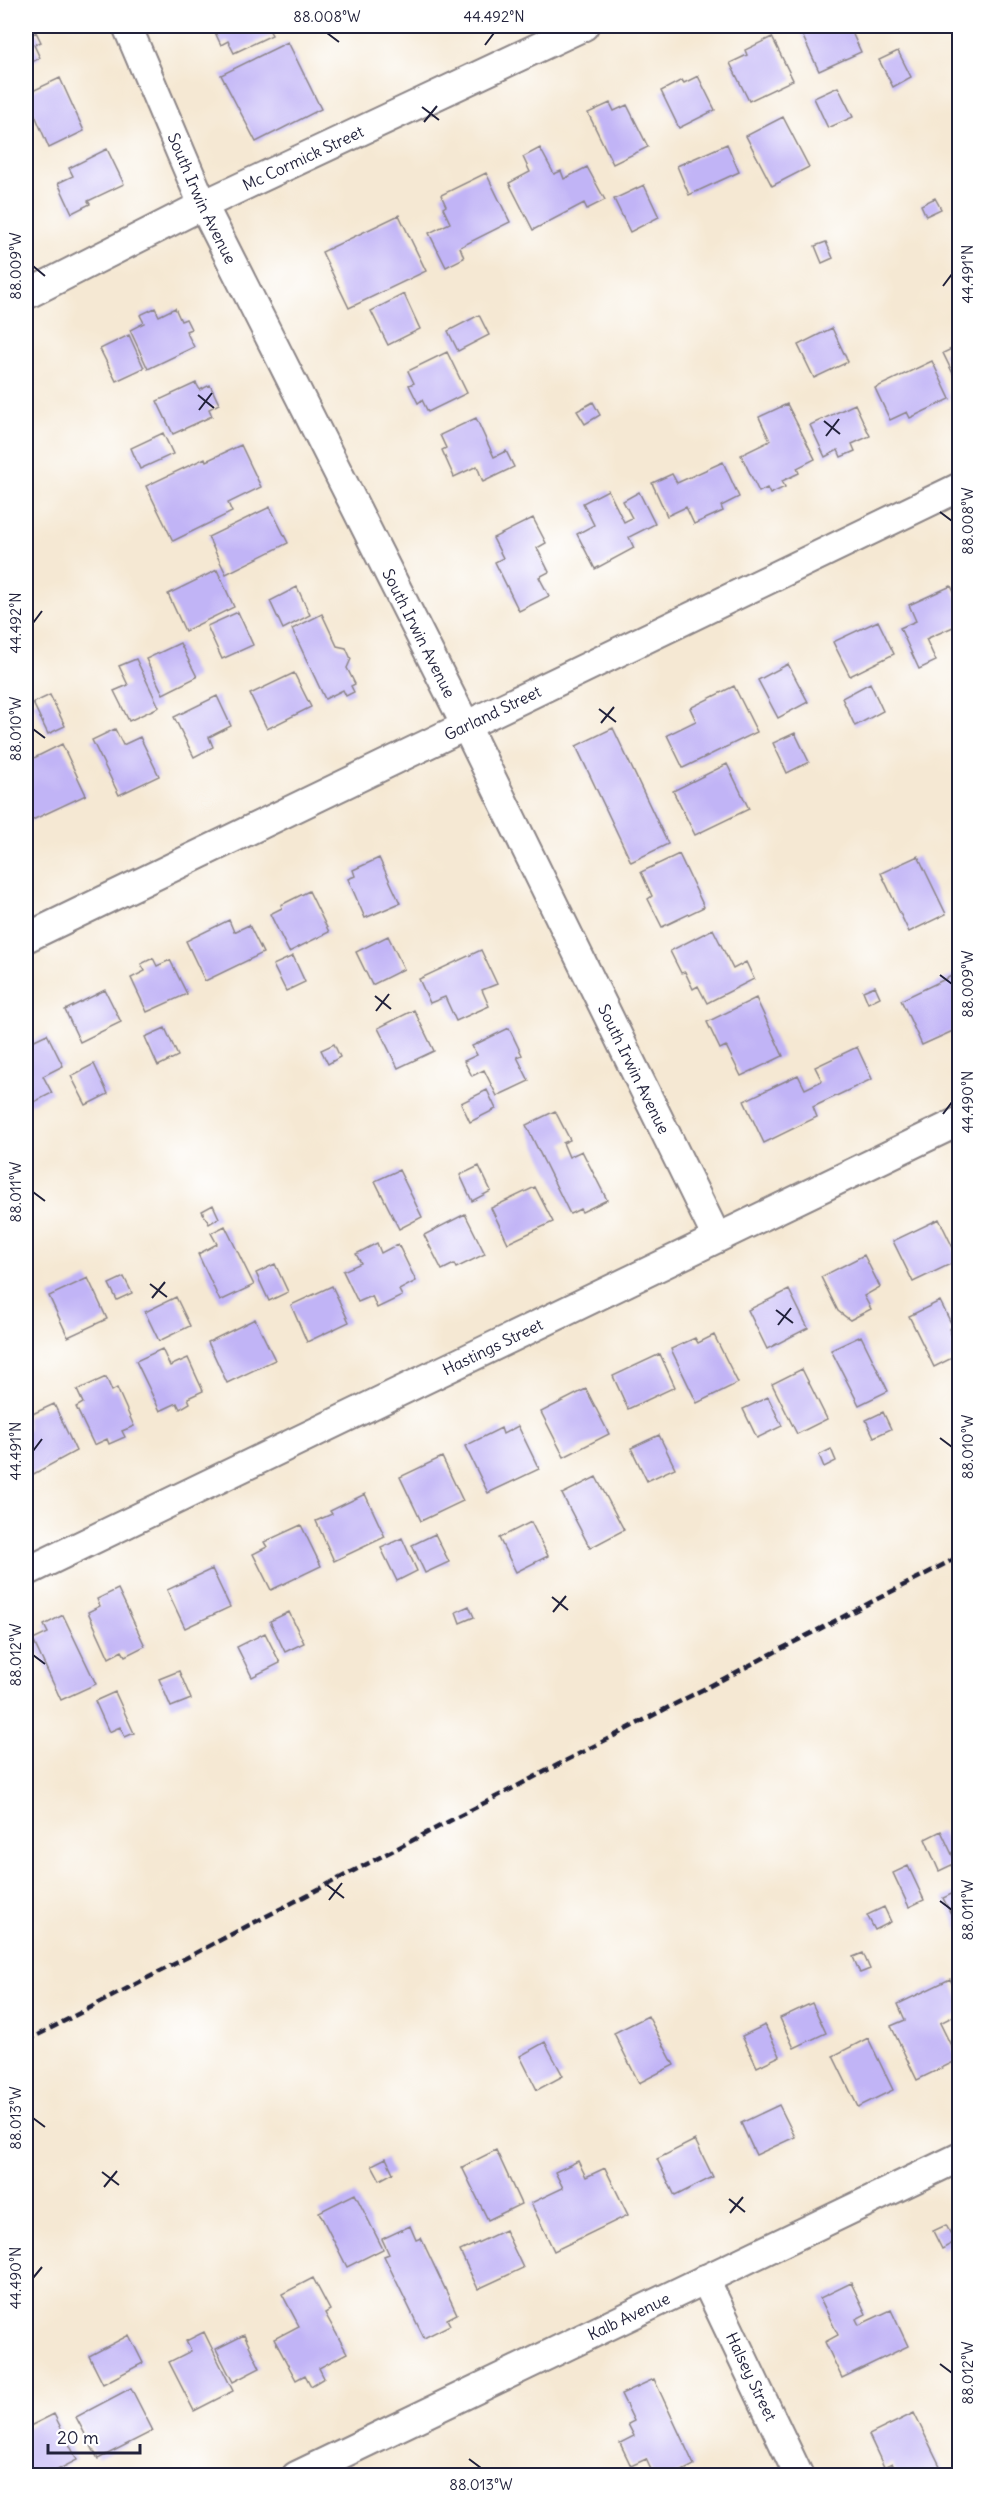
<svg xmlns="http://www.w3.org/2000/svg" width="985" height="2501" font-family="Delius,sans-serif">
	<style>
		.building { fill: #c1b4f6 }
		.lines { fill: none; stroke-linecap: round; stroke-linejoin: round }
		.street-casing { stroke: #8c8587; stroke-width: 32 }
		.street { stroke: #fff; stroke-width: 28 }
		.rail { stroke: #22223b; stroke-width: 4.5; stroke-dasharray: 9 4.5; stroke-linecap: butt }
		.ticks { fill: none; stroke: #22223b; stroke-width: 2 }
		.labels { text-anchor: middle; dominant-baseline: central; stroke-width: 6; stroke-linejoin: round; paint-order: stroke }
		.street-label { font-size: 16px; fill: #22223b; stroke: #fff }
		.neatline { fill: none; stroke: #22223b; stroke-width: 2 }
		.ticks-label { font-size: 15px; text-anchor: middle; fill: #22223b }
	</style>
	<rect width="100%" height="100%" fill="#fff"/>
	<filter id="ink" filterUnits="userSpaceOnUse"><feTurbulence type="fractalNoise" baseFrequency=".0167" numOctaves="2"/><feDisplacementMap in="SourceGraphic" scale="12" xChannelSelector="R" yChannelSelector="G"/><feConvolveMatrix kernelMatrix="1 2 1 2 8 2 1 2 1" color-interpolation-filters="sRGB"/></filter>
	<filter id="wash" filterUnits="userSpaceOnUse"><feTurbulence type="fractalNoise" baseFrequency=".008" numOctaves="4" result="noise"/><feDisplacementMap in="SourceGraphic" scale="24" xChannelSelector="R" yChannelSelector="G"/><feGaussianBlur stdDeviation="1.35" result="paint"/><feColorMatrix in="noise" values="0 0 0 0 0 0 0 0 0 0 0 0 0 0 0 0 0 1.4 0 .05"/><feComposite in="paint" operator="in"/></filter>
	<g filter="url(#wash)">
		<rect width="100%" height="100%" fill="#f5e8d3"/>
		<g id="blocks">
			<path class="building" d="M212,26H267L272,35L234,53L228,41L221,45Z
				M798,26H849L861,52L819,71Z
				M26,29L29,36L36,32L41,42L34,45L40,58L26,65Z
				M772,37L793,80L749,101L730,63L747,55L745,50Z
				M288,42L321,109L256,142L221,75Z
				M898,51L911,77L893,87L879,60Z
				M698,76L715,110L679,128L661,91L682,80L684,83Z
				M60,78L84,131L49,148L26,94Z
				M838,87L853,117L828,128L814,98Z
				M610,103L614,111L627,105L648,147L613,164L588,113Z
				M783,117L809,167L772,186L746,136Z
				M727,144L739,172L689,195L677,166Z
				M540,148L554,174L561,171L564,179L587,167L605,200L587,209L584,203L533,230L509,183L530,172L523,157Z
				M107,149L124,184L88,201L90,204L72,213L58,183L73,176L69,168Z
				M486,173L510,222L460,247L464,258L446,267L429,233L450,223L443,208L446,206L441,195Z
				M644,185L659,217L630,232L614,199Z
				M935,198L941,209L926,216L921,205Z
				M399,215L426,271L349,308L322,252Z
				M826,242L833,258L822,263L815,246Z
				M404,294L420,329L388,345L371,311Z
				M155,308L159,316L175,308L181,321L186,319L191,329L186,331L194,347L148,369L130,330L144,323L140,315Z
				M479,315L489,335L458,351L448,331Z
				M832,328L848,362L814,378L798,345Z
				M129,335L144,368L116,381L100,349Z
				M960,345V388L943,353Z
				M447,352L467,393L428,412L422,400L418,403L409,385L414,383L408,371Z
				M932,361L950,399L910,418L907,412L890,420L875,388Z
				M196,383L200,390L210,385L219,404L209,409L212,416L173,434L157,401Z
				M593,402L600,415L585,424L577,411Z
				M787,404L815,459L797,468L799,473L782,481L785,487L770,494L767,488L759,492L741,455L770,441L759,417Z
				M855,404L870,436L852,444L855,451L841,457L838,450L825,457L810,425Z
				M476,418L494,457L506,451L514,467L483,482L477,466L454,477L442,450L446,448L440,435Z
				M163,433L173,454L140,469L131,448Z
				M241,445L261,487L228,503L232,512L173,541L146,486L205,458L206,461Z
				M723,462L739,497L721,506L723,511L694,524L686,507L667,516L652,483L672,474L677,483Z
				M608,490L624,522L632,518L623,501L639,492L655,524L629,537L634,548L595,569L577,534L594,525L583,503Z
				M270,507L288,543L226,574L208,537Z
				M533,518L546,543L537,548L549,572L539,577L549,596L519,611L495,562L503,558L493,538Z
				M217,570L234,607L185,631L168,594Z
				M951,586L960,604V624L926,639L936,661L919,669L900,628L916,621L909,605Z
				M297,587L310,615L283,629L270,601Z
				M238,612L253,645L222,659L207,626Z
				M322,614L337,646L346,648L351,659L347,668L355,684L351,686L354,692L346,696L343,690L325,699L292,629Z
				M878,621L894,654L850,676L833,642Z
				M180,643L197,677L163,694L146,659Z
				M136,659L159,707L129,721L114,691L128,685L119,666Z
				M788,664L808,702L778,718L758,680Z
				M294,673L311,707L267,729L250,694Z
				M870,683L883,711L855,726L842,698Z
				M734,686L757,732L683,768L667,735L696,721L690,708Z
				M50,695L65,726L48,734L33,703Z
				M217,696L231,726L209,737L213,747L194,757L174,717Z
				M613,728L668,844L631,862L576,746Z
				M115,729L123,745L140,737L159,776L119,795L92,740Z
				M795,733L809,762L787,773L773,743Z
				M62,744L86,795L26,823V762Z
				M727,764L749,809L695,835L673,791Z
				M679,854L704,907L662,927L648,899L652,896L641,872Z
				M918,856L946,914L909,932L881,873Z
				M379,858L400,903L365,918L348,879L355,876L353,870Z
				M309,891L329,932L289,952L270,914L282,908L281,905Z
				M229,920L234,932L249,925L263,953L205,981L186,941Z
				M713,929L733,969L746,962L754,979L707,1003L698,986L693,989L685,972L681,973L670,951Z
				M388,936L404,969L372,985L356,952Z
				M481,950L497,984L482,990L489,1006L456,1021L445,997L430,1003L419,979Z
				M293,956L305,982L286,991L273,965Z
				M153,958L157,966L170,960L187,994L147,1012L131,978L145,971L141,964Z
				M960,972V1024L954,1027L955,1030L922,1045L901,1000Z
				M875,986L880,997L868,1003L863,991Z
				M105,990L121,1022L80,1042L65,1010Z
				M756,998L783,1056L741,1076L726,1046L720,1049L707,1022Z
				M414,1010L434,1051L398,1068L378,1028Z
				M165,1028L178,1056L158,1066L145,1037Z
				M509,1028L522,1055L517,1057L529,1081L497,1096L484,1070L472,1076L464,1061L477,1055L472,1046Z
				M47,1034L63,1066L43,1076L52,1093L26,1106V1044Z
				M334,1044L340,1057L328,1064L321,1050Z
				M857,1047L872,1079L813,1107L817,1117L764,1143L744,1101L798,1075L805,1089L822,1081L815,1067Z
				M94,1064L108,1094L86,1105L71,1076Z
				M487,1090L496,1109L470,1122L461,1103Z
				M555,1111L570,1140L563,1143L569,1157L582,1151L607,1200L582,1212L580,1209L570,1214L526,1125Z
				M479,1166L491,1191L472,1201L460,1175Z
				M399,1170L422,1217L399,1229L375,1181Z
				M535,1187L553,1222L508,1243L491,1208Z
				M213,1205L219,1218L209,1224L202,1211Z
				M465,1214L485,1254L456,1268L454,1264L442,1270L424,1235Z
				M939,1219L959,1260L913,1282L893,1241Z
				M225,1226L254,1285L220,1301L198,1254L217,1244L211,1233Z
				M377,1243L381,1253L398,1244L416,1281L399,1290L402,1296L377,1308L372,1296L358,1302L343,1271L361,1263L356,1254Z
				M864,1255L880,1287L864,1296L871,1309L850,1320L838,1311L821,1277Z
				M275,1264L288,1292L269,1301L256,1273Z
				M124,1277L132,1293L117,1300L109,1284Z
				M88,1278L107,1319L68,1337L49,1296Z
				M332,1286L349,1322L307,1342L291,1305Z
				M789,1290L808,1328L767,1349L748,1310Z
				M176,1297L190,1326L159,1341L145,1312Z
				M940,1301L953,1327L949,1329L960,1354L934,1367L909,1316Z
				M255,1319L275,1360L227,1383L208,1342Z
				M714,1335L738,1383L697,1403L671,1349L695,1338L698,1343Z
				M861,1336L888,1391L859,1405L831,1350Z
				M162,1349L170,1366L188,1358L203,1391L188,1398L190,1403L180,1409L177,1403L160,1411L136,1361Z
				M660,1354L675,1387L628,1409L613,1376Z
				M802,1369L827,1419L797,1434L772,1384Z
				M106,1377L112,1391L117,1388L134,1426L122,1431L125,1437L109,1444L107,1439L94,1445L76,1407L83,1403L77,1390Z
				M586,1389L609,1434L564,1457L541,1412Z
				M768,1397L782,1426L757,1438L743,1409Z
				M54,1404L76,1451L26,1478L29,1484L26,1485V1431L29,1429L26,1417Z
				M883,1412L891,1429L874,1437L866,1420Z
				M518,1426L539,1469L488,1493L465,1446L501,1428L503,1434Z
				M659,1435L675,1468L647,1481L631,1448Z
				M831,1449L836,1461L824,1467L819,1455Z
				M442,1457L463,1501L421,1521L400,1477Z
				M596,1477L624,1530L590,1548L562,1494Z
				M365,1494L385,1537L334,1561L316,1521L332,1514L330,1511Z
				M531,1522L548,1556L516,1572L499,1538Z
				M301,1525L321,1566L271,1590L253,1554L267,1547L264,1542Z
				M435,1534L449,1562L425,1573L412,1545Z
				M402,1538L417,1571L397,1581L381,1548Z
				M212,1569L230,1607L185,1628L167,1590Z
				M118,1589L145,1646L125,1656L122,1651L109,1658L88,1612L100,1606L97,1599Z
				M469,1606L474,1617L460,1623L456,1612Z
				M289,1612L304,1643L285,1652L270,1621Z
				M63,1615L96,1684L61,1700L33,1640L48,1633L44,1625Z
				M265,1633L280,1663L252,1677L237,1647Z
				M179,1671L191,1699L171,1707L159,1679Z
				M115,1692L134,1733L125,1737L120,1727L109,1732L95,1701Z
				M941,1831L956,1863L939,1871L925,1839Z
				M908,1866L924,1900L909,1907L893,1873Z
				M960,1890V1932L943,1898Z
				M884,1907L891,1922L875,1930L867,1915Z
				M863,1953L870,1969L860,1973L853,1957Z
				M950,1979L960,1999V2013L940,2023L958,2060L917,2080L891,2026L905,2020L898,2004Z
				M812,2003L826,2033L794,2048L780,2018Z
				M648,2016L674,2065L639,2083L614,2033Z
				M765,2025L780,2056L757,2067L742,2036Z
				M868,2038L893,2090L858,2107L833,2056Z
				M545,2042L563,2076L537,2090L520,2056Z
				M779,2105L795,2137L756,2155L741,2123Z
				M695,2140L713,2177L675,2196L657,2159Z
				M496,2150L521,2204L488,2220L462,2167Z
				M386,2158L393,2173L380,2180L372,2165Z
				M578,2161L586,2177L605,2168L628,2215L554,2251L531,2203L563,2188L555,2172Z
				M355,2194L383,2249L347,2267L319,2212Z
				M946,2225L955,2242L942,2249L933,2231Z
				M410,2226L416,2240L421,2238L457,2314L447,2319L450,2325L424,2338L384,2256L389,2254L382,2239Z
				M505,2230L523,2268L478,2289L460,2251Z
				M313,2278L330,2310L325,2313L347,2353L319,2368L324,2378L311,2386L305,2375L296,2380L274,2339L299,2326L282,2294Z
				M851,2283L866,2314L856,2319L859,2325L891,2310L908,2346L842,2378L825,2342L838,2335L820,2298Z
				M204,2332L233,2391L194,2411L169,2362L191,2351L186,2341Z
				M129,2335L143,2363L103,2384L89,2356Z
				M244,2335L260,2368L233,2382L216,2349Z
				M654,2379L694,2465L673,2476H654L646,2459L631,2466L620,2443L634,2436L628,2424L634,2421L621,2394Z
				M131,2388L153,2431L98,2459L76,2417Z
				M914,2413L945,2476H898L892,2463L884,2467L869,2435Z
				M54,2414L77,2460L46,2476H26V2428Z"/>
		</g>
	</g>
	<g filter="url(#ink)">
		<use href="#blocks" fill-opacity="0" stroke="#8c8587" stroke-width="1.5"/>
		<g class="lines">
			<defs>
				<g id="street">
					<path id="s1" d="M127,26L203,205L466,726L717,1238"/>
					<path id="s2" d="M26,295L203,205L584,26"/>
					<path id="s3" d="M26,938L960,487"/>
					<path id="s4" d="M26,1572L960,1121"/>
					<path id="s5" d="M705,2279L799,2476"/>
					<path id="s6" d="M296,2476L960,2157"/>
				</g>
			</defs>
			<use href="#street" class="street-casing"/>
			<use href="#street" class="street"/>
			<path class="rail" d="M26,2041L960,1556"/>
		</g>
	</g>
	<path class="ticks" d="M327,33L339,42M485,45L494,33M422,107L439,120M424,122L437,106M33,266L45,276M943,286L952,274M198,395L214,408M199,410L212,393M824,421L840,434M826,436L839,419M940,512L952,521M33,623L42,611M599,709L616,722M601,723L614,707M33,729L45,738M940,975L952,984M375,996L391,1009M376,1011L389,994M943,1114L952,1102M33,1192L45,1201M150,1284L167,1297M152,1298L165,1282M776,1310L793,1323M778,1325L791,1308M940,1438L952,1447M33,1451L42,1439M552,1597L568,1610M553,1612L566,1596M33,1655L45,1664M327,1885L344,1898M329,1900L342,1883M940,1901L952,1910M33,2118L45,2127M102,2172L119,2185M104,2187L117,2171M729,2199L745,2212M730,2213L743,2197M33,2278L42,2267M940,2364L952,2373M469,2459L481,2468"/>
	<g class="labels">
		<g class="street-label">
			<text stroke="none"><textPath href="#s2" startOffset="309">Mc Cormick Street</textPath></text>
			<text stroke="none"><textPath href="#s1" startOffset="188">South Irwin Avenue</textPath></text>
			<text stroke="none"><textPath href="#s1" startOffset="674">South Irwin Avenue</textPath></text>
			<text stroke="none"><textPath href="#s3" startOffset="518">Garland Street</textPath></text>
			<text stroke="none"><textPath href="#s1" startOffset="1160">South Irwin Avenue</textPath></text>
			<text stroke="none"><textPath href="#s4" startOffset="518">Hastings Street</textPath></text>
			<text stroke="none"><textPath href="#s6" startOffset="369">Kalb Avenue</textPath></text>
			<text stroke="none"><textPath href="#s5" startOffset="108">Halsey Street</textPath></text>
		</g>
	</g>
	<rect width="985" height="2501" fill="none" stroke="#fff" stroke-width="66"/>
	<path d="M48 2444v9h92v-9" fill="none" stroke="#22223b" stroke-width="3"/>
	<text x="57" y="2444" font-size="18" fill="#22223b" stroke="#ffffff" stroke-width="4.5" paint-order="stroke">20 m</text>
	<rect x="33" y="33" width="919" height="2435" class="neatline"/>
	<g class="ticks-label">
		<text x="327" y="22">88.008°W</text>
		<text x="494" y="22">44.492°N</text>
		<text transform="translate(16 266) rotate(-90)" y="5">88.009°W</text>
		<text transform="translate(968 274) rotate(-90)" y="5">44.491°N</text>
		<text transform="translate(968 521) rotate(-90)" y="5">88.008°W</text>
		<text transform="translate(16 623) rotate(-90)" y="5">44.492°N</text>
		<text transform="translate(16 729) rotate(-90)" y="5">88.010°W</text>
		<text transform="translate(968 984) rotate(-90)" y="5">88.009°W</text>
		<text transform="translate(968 1102) rotate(-90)" y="5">44.490°N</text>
		<text transform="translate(16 1192) rotate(-90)" y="5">88.011°W</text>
		<text transform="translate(968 1447) rotate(-90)" y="5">88.010°W</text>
		<text transform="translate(16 1451) rotate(-90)" y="5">44.491°N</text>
		<text transform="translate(16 1655) rotate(-90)" y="5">88.012°W</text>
		<text transform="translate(968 1910) rotate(-90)" y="5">88.011°W</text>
		<text transform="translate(16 2118) rotate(-90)" y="5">88.013°W</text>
		<text transform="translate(16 2278) rotate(-90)" y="5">44.490°N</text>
		<text transform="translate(968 2373) rotate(-90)" y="5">88.012°W</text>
		<text x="481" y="2490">88.013°W</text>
	</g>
</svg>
